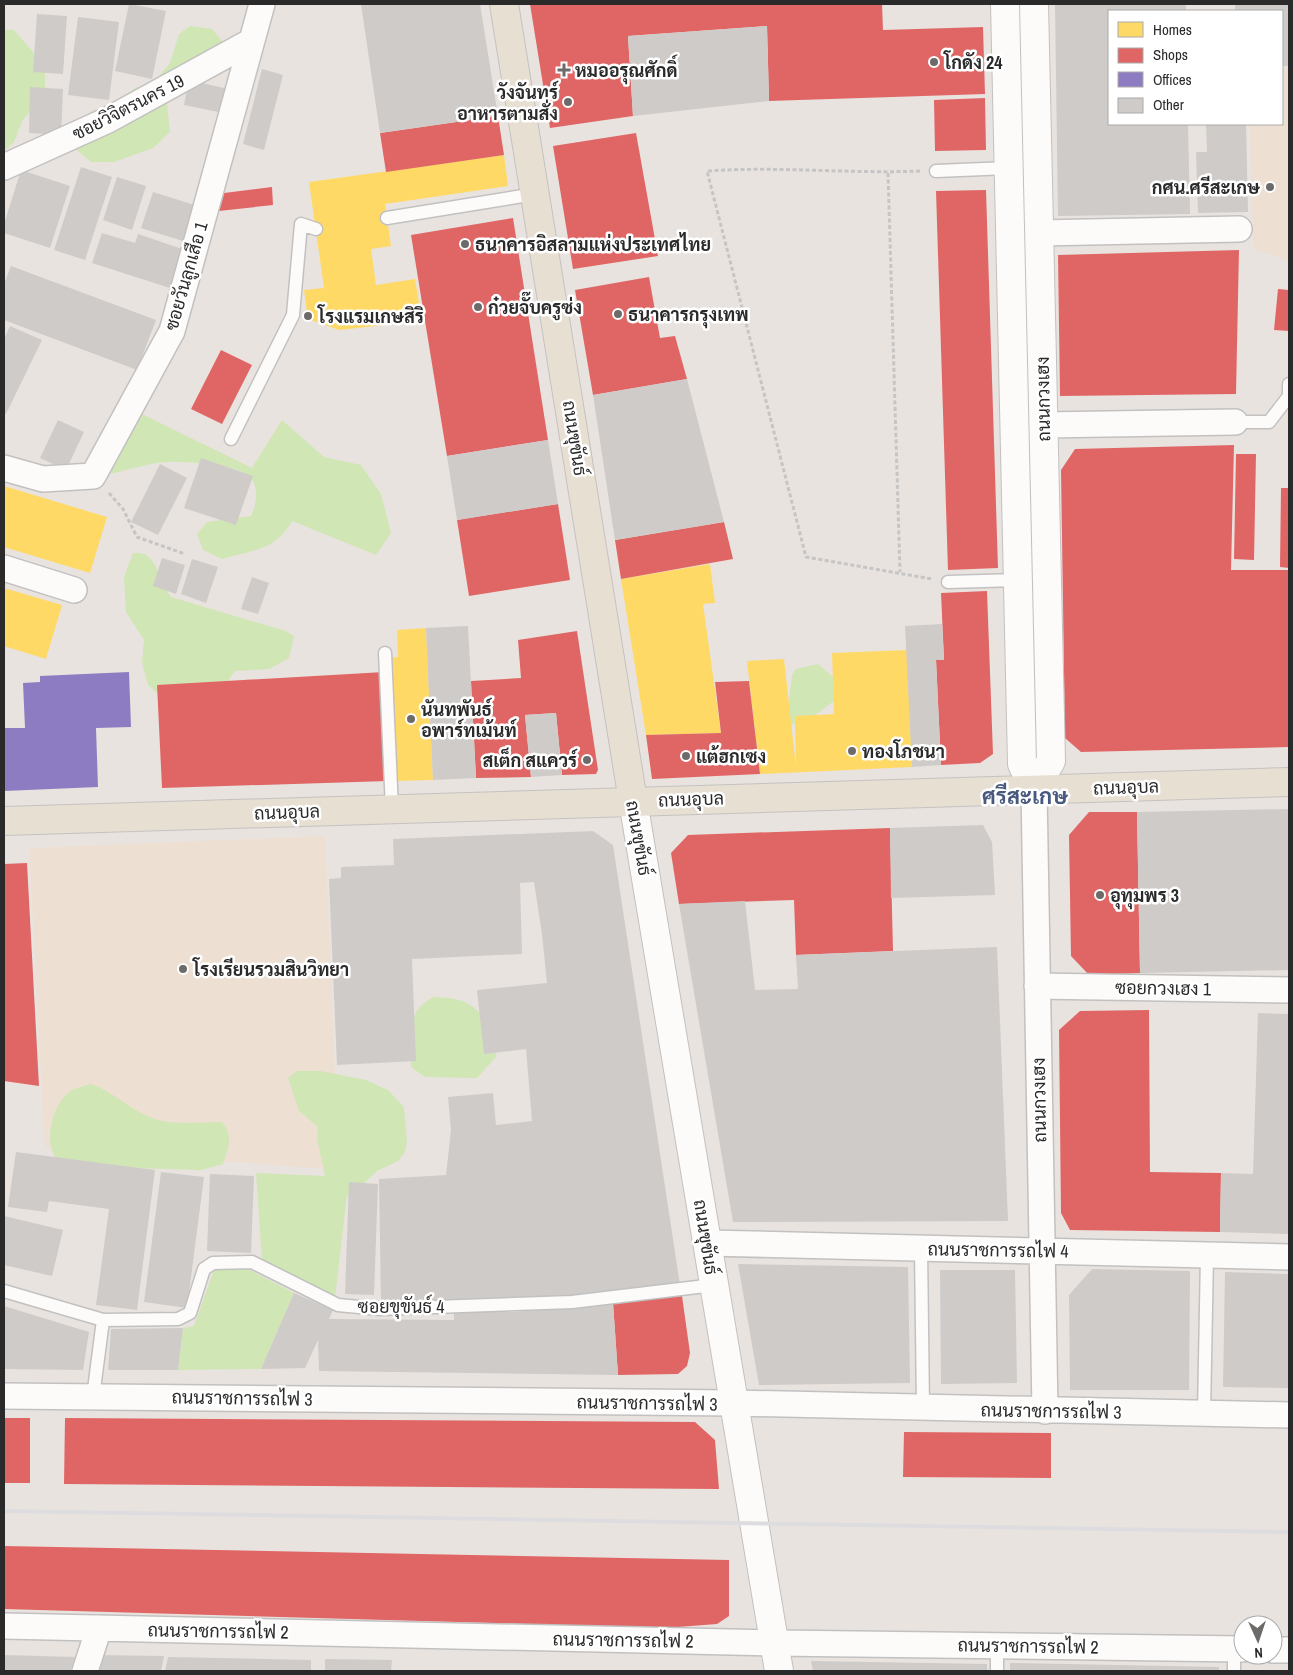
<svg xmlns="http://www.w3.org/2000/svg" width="1293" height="1675" font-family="'Archivo Narrow',Sarabun,sans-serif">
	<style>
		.education { fill: #ede0d3 }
		.green { fill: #d0e6b5 }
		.homes { fill: #ffd966 }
		.shops { fill: #e06666 }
		.offices { fill: #8e7cc3 }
		.building { fill: #cfcbc8 }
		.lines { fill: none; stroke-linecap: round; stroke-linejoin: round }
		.service-casing { stroke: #c2c1c1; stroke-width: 15 }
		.minor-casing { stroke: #c2c1c1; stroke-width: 28 }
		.tertiary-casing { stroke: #c2c1c1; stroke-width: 30 }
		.secondary-casing { stroke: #c2c1c1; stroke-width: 30 }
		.primary-casing { stroke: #c4c2c1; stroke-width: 30 }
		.path { stroke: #c6c5c5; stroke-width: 3; stroke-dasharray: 4 2.5; stroke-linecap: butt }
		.service { stroke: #fcfbfa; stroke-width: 12 }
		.minor { stroke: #fcfbfa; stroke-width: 25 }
		.tertiary { stroke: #fcfbfa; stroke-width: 28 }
		.secondary { stroke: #fcfbfa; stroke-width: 28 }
		.primary { stroke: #e7dfd2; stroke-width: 28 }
		.rail { stroke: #dddddf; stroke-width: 4 }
		.poi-dot { fill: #6d6b69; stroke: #fff; stroke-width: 2 }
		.labels { text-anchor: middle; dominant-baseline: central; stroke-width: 5; stroke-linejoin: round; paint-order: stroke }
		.poi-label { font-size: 18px; font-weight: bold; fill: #2a2a2a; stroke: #fff; text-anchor: start }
		.street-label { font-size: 18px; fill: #2a2a2a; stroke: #fff }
		.district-label { font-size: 22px; font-weight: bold; fill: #47597e; stroke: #fff }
	</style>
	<rect width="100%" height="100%" fill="#e9e3df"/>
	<path class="education" d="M1282,69H1289V261L1253,249L1250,124H1282Z
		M325,836L339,1170L45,1148L29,848Z"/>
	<path class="green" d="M190,26L212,29L222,41L214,68L171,89L167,104L170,132L153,148L114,162H91L73,147L74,123L94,110L121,103L134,88L154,82L170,63L179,34Z
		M4,30H14L45,66V93L22,121L14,142L4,151Z
		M142,414L252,468L282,420L324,457L361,465L381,494L391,533L376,555L292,521C275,551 253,550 222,559L203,550L197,534L207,522L251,516C257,504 260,482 246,474C232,465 184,461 167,462C148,463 128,470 110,474Z
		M133,553C137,553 143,553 146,555C156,560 163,586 171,597L286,631L294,636L289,658L269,669L235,671L221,690L173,707L148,685L142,663L144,640L126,612L124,577Z
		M818,664L840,683L838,698L802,725L786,724L792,675L796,669Z
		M433,997C472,998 475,1007 499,1035L496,1057L477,1078L425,1077L411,1067C411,1039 404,1012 433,997Z
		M297,1071H320L366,1080L388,1090L404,1107L407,1140L405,1152L398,1161L377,1171L352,1194L347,1195L335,1298L262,1260L256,1173L325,1176L317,1139L318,1127L299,1111L288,1078Z
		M91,1084C113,1091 130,1110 152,1118C173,1126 200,1122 222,1122C234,1138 228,1147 223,1164L201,1170L67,1166C64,1165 59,1163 57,1160C43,1141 52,1106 69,1092C74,1088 84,1086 91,1084Z
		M248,1269L294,1293L261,1369L178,1370L183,1328L194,1326L214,1270Z"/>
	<path class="homes" d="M504,155L508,186L385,204L391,246L371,249L376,285L415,279L422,321L339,330L308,319L304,290L324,288L309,182Z
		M4,486L107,517L90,573L4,547Z
		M710,564L715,603L703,604L721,733L646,735L621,579Z
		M4,588L62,605L46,659L4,646Z
		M426,628L433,780L394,781L388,658L398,657L397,630Z
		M907,650L912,767L760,774L747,661L784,659L796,767L795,716L834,714L832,653Z"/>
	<path class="shops" d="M530,4H882L883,30L983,27L985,94L769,101L767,26L628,36L633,116L550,128Z
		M985,98L986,150L935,151L934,100Z
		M498,116L504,155L386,172L380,133Z
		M636,133L658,256L573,269L553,146Z
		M272,187L273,205L219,211L224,193Z
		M986,190L998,568L948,570L936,191Z
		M513,218L548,440L447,456L411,235Z
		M1239,250L1236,394L1060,396L1058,255Z
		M649,277L660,338L675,336L687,379L593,395L575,290Z
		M1278,289L1289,290V331L1274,330Z
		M221,350L252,365L222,424L191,409Z
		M1234,445L1231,570H1289V747L1081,752L1065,738L1061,470L1075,449Z
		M1236,454H1256L1254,560L1234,559Z
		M1281,488H1289V568L1280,567Z
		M558,504L570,580L469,596L457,520Z
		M724,522L733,559L621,579L615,540Z
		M987,591L993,754L980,763L941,765L936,660H944L941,593Z
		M577,631L598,770L596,774L562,775L556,713L525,715L531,777L476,778L471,681L521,678L518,640Z
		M384,672L388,781L162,788L157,685Z
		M749,681L760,774L652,779L646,735L721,733L715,682Z
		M1089,812H1137L1140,973L1089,975L1071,956L1069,835Z
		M890,828L893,951L796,955L794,900L679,904L671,853L688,835Z
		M27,863L39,1086L4,1081V864Z
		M1149,1010L1150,1172L1221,1173L1220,1232L1070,1230L1061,1213L1059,1030L1080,1011Z
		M682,1296L690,1353L687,1366L678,1374L618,1375L613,1303Z
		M4,1418H30V1483H4Z
		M65,1418L695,1422L715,1440L719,1489L64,1484Z
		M904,1432L1051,1433V1478L903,1477Z
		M4,1546L729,1560V1616L717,1624L665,1628L4,1609Z"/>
	<path class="offices" d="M129,672L131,727L96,728L98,787L4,791V728H25L23,683L40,682V676Z"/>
	<path class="building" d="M129,4L166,11L152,79L115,71Z
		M361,4H480L498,116L380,133Z
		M1055,4H1186V11H1109V124H1188L1190,214L1058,216Z
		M1235,4H1289V66H1282V11H1235Z
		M37,14L67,16L63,74L33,72Z
		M78,17L119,22L109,100L68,95Z
		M767,26L769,101L633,116L628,36Z
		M262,69L283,75L264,150L243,144Z
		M189,80L228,89L223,113L184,105Z
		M30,87L63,89L61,135L29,133Z
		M1206,124H1246L1248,212L1198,213L1196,152H1207Z
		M81,167L112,177L85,260L54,250Z
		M21,170L70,186L50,248L4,233V224Z
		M117,177L146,186L132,230L103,220Z
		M153,192L198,206L186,242L141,228Z
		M102,233L135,243L138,234L185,250L173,289L92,263Z
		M11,266L156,320L137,370L4,320V284Z
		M10,326L42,340L6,414L4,413V339Z
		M687,379L724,522L615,540L593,395Z
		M58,420L84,432L66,470L40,458Z
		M548,440L558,504L457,520L447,456Z
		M201,458L253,476L236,525L184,508Z
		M160,464L187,478L158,535L131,522Z
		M162,558L185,565L176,594L153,586Z
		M192,559L218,567L206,603L181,594Z
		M252,577L269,583L258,614L241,609Z
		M942,624L944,660H936L941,765L912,767L905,626Z
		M468,626L476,778L433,780L426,628Z
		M556,713L562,775L531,777L525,715Z
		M1289,809V970L1140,973L1137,812Z
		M983,825L992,842L995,895L891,898L890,828Z
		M593,831L613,845L680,1285L580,1295L381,1304L379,1179L446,1175L451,1130L448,1097L493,1093L496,1125L532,1121L526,1049L484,1054L477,990L547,983L542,934L534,882L520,883L522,954L412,959L416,1061L337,1065L329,879L341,878V867L394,865L393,839Z
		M745,901L755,990L798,989L796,955L997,947L1008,1221L733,1222L679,904Z
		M1258,1013L1289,1014V1234L1220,1232L1221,1173L1253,1174Z
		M16,1152L155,1170L137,1310L96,1305L109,1209L49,1201L47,1212L8,1207Z
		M161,1172L204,1177L187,1308L144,1302Z
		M210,1174L254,1176L251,1253L207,1251Z
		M349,1182L378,1184L374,1295L345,1294Z
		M4,1216L63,1230L52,1276L4,1265Z
		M738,1264L908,1267L910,1383L759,1385Z
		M1092,1269L1190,1271L1189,1390H1070L1069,1295Z
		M940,1270H1015L1017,1383L941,1384Z
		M1225,1272L1289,1274V1388L1223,1387Z
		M294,1293L333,1310L329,1319L454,1320V1312H514L613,1303L618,1375L319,1371L318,1340L305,1368L261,1369Z
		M4,1306L89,1332L83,1370L4,1369Z
		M183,1328L178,1370H108L111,1329Z
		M4,1655L75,1657L70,1671H4Z
		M96,1655L164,1656L161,1671H92Z
		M168,1657L311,1660V1671H165Z
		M325,1659L392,1660L391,1671H325Z
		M811,1661L987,1664V1671H813Z
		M1010,1663L1219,1667V1671H1010Z"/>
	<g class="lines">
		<defs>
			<path id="service" d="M936,171L1008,168
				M387,218L535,194
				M1235,422H1269L1289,396V384
				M231,439L293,315L301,224L316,229
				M948,582L1018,580
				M385,653L392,809
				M921,1248L923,1409
				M4,1291L103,1320L93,1397
				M103,1320L178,1319L190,1313L204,1269L213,1263L252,1262L338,1305L380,1309L572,1302L714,1285
				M1204,1413L1207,1255
				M997,1671V1646
				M1234,1671V1649"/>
			<path id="minor" d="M4,167L108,120L250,42
				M1039,233L1239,229
				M1043,425L1235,422
				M4,468L43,479L93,476L172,331L262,4
				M4,568L74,590
				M1034,790L1045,1411
				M1037,986L1289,990
				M707,1243L1289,1257
				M4,1396L734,1403L1289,1415
				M4,1626L775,1643L1243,1649
				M1273,1650H1289
				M85,1671L99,1628"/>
			<path id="tertiary" d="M1005,4L1022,764L1034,790
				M1034,4L1051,761L1034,790"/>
			<path id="secondary" d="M633,801L779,1671"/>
			<path id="primary" d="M504,4L633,801
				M4,821L1289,782"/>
		</defs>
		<use href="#service" class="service-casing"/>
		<use href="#minor" class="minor-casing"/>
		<use href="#tertiary" class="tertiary-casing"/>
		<use href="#secondary" class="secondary-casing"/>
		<use href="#primary" class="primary-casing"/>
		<path class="path" d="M920,171C849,174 778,166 707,171L806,557L932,579
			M888,173L900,572
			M109,493L123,509L137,537L185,554"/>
		<use href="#service" class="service"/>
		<use href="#minor" class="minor"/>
		<use href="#tertiary" class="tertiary"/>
		<use href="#secondary" class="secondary"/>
		<use href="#primary" class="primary"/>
		<path class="rail" d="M4,1511L1289,1532"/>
	</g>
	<g class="poi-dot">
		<circle cx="934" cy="62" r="5"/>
		<path d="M561.5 62.5h5v5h5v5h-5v5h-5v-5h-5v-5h5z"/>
		<circle cx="568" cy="102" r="5"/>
		<circle cx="1270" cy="187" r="5"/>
		<circle cx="465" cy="244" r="5"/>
		<circle cx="478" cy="307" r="5"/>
		<circle cx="618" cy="314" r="5"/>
		<circle cx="308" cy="316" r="5"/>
		<circle cx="411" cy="719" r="5"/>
		<circle cx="852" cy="751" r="5"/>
		<circle cx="686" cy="756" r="5"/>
		<circle cx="587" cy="760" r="5"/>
		<circle cx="1100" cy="895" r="5"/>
		<circle cx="183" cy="969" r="5"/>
	</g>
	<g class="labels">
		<g class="poi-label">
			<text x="944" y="62">โกดัง 24</text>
			<text x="575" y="70">หมออรุณศักดิ์</text>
			<text x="558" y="92" text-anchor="end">วังจันทร์<tspan x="558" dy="21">อาหารตามสั่ง</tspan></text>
			<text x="1260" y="187" text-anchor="end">กศน.ศรีสะเกษ</text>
			<text x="475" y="244">ธนาคารอิสลามแห่งประเทศไทย</text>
			<text x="488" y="307">ก๋วยจั๊บครูซ่ง</text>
			<text x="628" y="314">ธนาคารกรุงเทพ</text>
			<text x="318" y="316">โรงแรมเกษสิริ</text>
			<text x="421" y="709">นันทพันธ์<tspan x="421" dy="21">อพาร์ทเม้นท์</tspan></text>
			<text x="862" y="751">ทองโภชนา</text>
			<text x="696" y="756">แต้ฮกเซง</text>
			<text x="577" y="760" text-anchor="end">สเต็ก สแควร์</text>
			<text x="1110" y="895">อุทุมพร 3</text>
			<text x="193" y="969">โรงเรียนรวมสินวิทยา</text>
		</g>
		<g class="street-label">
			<text transform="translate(128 107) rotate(-27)">ซอยวิจิตรนคร 19</text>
			<text transform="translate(186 276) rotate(-74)">ซอยวันลูกเสือ 1</text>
			<text transform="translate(1043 399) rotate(-91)">ถนนกวงเฮง</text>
			<text transform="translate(575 438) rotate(81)">ถนนขุขันธ์</text>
			<text transform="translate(1126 787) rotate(-2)">ถนนอุบล</text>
			<text transform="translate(691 799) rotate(-2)">ถนนอุบล</text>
			<text transform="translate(287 812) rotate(-2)">ถนนอุบล</text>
			<text transform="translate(639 838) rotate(80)">ถนนขุขันธ์</text>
			<text transform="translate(1163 988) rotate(1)">ซอยกวงเฮง 1</text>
			<text transform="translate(1039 1100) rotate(-91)">ถนนกวงเฮง</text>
			<text transform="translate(706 1237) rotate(81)">ถนนขุขันธ์</text>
			<text transform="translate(998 1250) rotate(1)">ถนนราชการรถไฟ 4</text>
			<text x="401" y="1306">ซอยขุขันธ์ 4</text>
			<text transform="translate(242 1398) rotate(1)">ถนนราชการรถไฟ 3</text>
			<text transform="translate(647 1403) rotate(1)">ถนนราชการรถไฟ 3</text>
			<text transform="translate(1051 1411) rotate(1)">ถนนราชการรถไฟ 3</text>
			<text transform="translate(218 1631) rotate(1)">ถนนราชการรถไฟ 2</text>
			<text transform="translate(623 1640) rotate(1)">ถนนราชการรถไฟ 2</text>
			<text transform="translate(1028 1646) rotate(1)">ถนนราชการรถไฟ 2</text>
		</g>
		<g class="district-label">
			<text x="1025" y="796">ศรีสะเกษ</text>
		</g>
	</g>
	<rect width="1293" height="1675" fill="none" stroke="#2a2a2a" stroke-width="10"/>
	<rect x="1108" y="10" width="175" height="115" fill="#ffffff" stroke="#aaaaaa"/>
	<rect x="1118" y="22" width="25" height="15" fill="#ffd966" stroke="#aaaaaa"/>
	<text x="1153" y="35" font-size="15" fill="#2a2a2a">Homes</text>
	<rect x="1118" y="48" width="25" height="15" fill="#e06666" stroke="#aaaaaa"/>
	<text x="1153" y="60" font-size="15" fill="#2a2a2a">Shops</text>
	<rect x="1118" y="72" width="25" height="15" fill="#8e7cc3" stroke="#aaaaaa"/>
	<text x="1153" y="85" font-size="15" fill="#2a2a2a">Offices</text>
	<rect x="1118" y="98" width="25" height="15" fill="#cfcbc8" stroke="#aaaaaa"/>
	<text x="1153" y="110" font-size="15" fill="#2a2a2a">Other</text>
	<g transform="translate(1258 1640) rotate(177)"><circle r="24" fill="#ffffff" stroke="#aaaaaa"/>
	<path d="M0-4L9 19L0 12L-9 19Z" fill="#6d6b69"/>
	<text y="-8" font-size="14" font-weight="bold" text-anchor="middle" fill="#2a2a2a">N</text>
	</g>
</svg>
